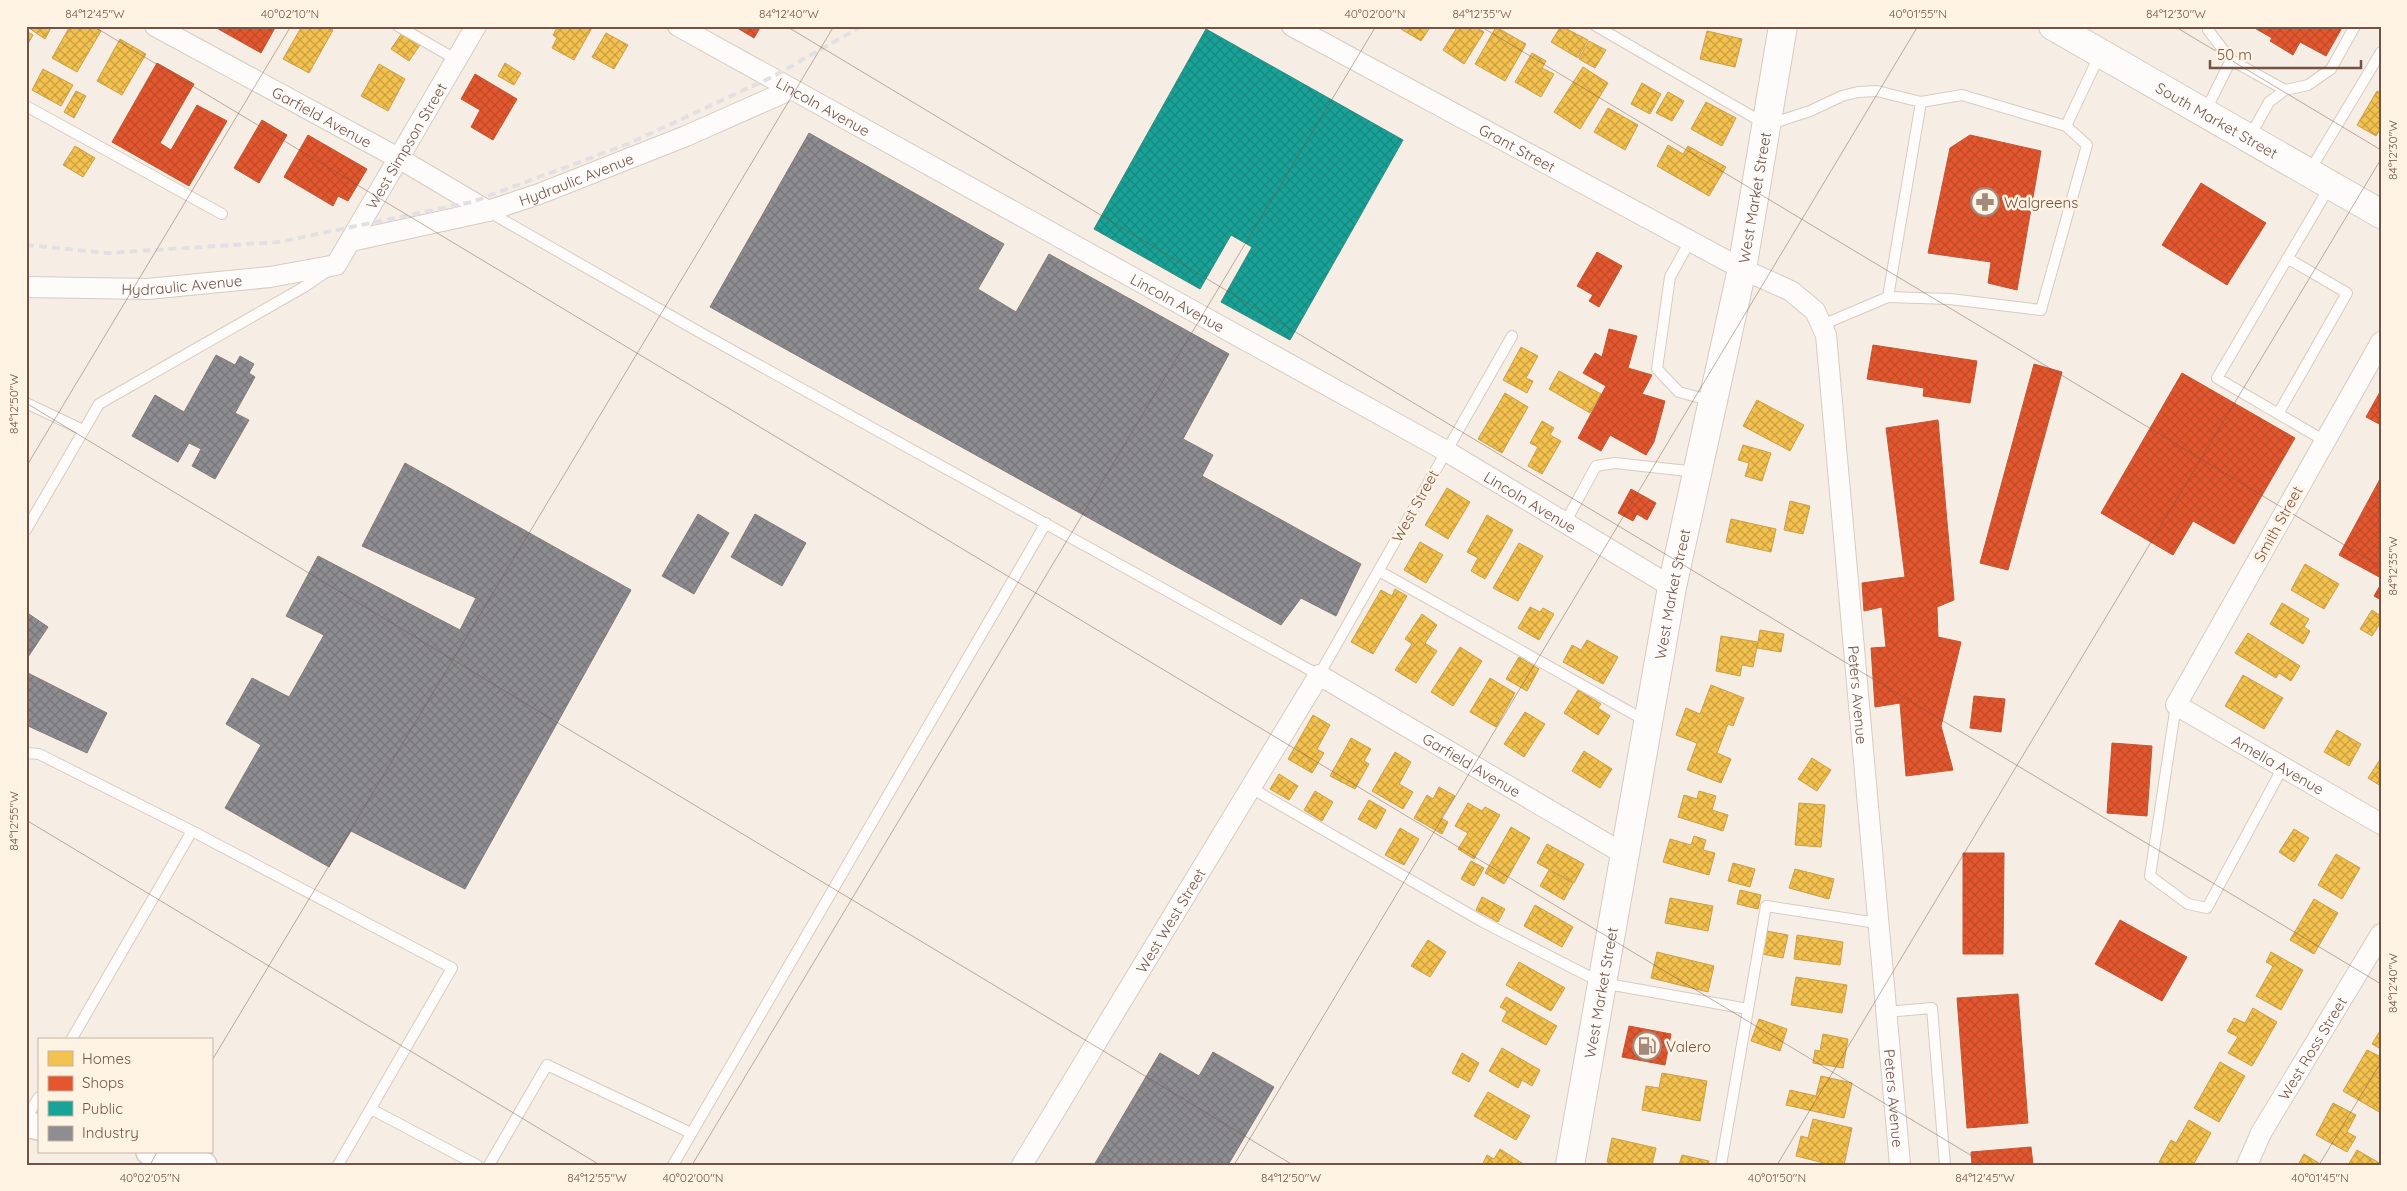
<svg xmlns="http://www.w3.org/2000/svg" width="2407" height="1191" font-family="Quicksand,sans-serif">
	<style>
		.homes { fill: url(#homes-cross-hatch); stroke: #cca04b }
		.shops { fill: url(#shops-cross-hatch); stroke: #c35634 }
		.public { fill: url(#public-cross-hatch); stroke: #338b7e }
		.industry { fill: url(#industry-cross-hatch); stroke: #867b7a }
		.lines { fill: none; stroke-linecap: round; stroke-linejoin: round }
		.service-casing { stroke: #d7cbc2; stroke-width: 12 }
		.minor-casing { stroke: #d7cbc2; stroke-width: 22 }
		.tertiary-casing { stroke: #d7cbc2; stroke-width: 28 }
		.secondary-casing { stroke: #d6cac1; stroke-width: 30 }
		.service { stroke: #fefcfb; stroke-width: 10 }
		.minor { stroke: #fefcfb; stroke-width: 20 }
		.tertiary { stroke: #fefcfb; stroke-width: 25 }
		.secondary { stroke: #fefcfb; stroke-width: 28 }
		.rail { stroke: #e3e0e3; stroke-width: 4; stroke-dasharray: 8 5; stroke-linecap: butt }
		.ticks { fill: none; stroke: #755243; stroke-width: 1; stroke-opacity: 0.45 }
		.labels { text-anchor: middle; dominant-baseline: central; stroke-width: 5; stroke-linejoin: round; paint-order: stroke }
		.street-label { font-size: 15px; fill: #755243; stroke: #fff3e4 }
		.poi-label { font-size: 15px; fill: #755243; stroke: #fff3e4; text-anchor: start }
		.neatline { fill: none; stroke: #755243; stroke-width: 2 }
		.ticks-label { font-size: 12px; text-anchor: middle; fill: #755243 }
	</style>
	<defs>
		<pattern id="homes-cross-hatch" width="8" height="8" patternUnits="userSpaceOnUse" patternTransform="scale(1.25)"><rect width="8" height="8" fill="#f2c14e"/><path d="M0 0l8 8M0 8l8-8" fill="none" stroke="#c99f42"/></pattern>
		<pattern id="shops-cross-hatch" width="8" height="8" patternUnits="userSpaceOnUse" patternTransform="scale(1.25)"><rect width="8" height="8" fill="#e4572e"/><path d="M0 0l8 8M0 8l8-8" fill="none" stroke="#bd4b29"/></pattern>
		<pattern id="public-cross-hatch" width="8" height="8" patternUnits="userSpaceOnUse" patternTransform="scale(1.25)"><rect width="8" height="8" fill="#17a398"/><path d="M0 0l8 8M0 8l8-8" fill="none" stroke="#19877e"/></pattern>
		<pattern id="industry-cross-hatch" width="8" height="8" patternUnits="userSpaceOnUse" patternTransform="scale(1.25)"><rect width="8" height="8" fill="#8d8d92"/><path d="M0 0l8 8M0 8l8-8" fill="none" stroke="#787679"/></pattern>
	</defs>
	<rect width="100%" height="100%" fill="#f6eee4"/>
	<path class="homes" d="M26,26H52L45,39Z
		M70,26H92L101,31L77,72L52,58Z
		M302,26H326L333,30L309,73L283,59Z
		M558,26H593L574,60L552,48L557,38L553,35Z
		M1403,26H1431L1421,41L1401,29Z
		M1458,26H1474L1484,32L1464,64L1443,50Z
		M1561,26L1588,40L1578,58L1551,42Z
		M1496,27L1526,44L1505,81L1475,64Z
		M26,31L33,35L26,47Z
		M1707,31L1742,39L1735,67L1700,59Z
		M402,33L420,45L409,61L391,49Z
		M606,33L628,45L614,69L592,57Z
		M120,39L146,54L122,95L97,81Z
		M1589,41L1606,50L1595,68L1579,59Z
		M1532,53L1546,61L1542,68L1554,74L1541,97L1515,82Z
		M505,63L521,73L514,85L498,76Z
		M379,64L405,79L388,111L361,96Z
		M1583,67L1608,83L1580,129L1554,112Z
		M43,69L73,85L61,106L32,90Z
		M1642,83L1661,94L1650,114L1631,104Z
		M76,91L86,96L74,118L64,112Z
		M2377,91L2381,93V128L2376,136L2357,125Z
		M1668,92L1684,101L1672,121L1656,113Z
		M1706,102L1736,118L1722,146L1691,129Z
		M1608,108L1638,125L1625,150L1594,132Z
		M1668,145L1683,154L1688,146L1726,167L1709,196L1657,166Z
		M75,146L95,158L83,177L63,165Z
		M1521,347L1538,356L1526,378L1533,381L1527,393L1503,380Z
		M1559,371L1601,394L1590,413L1549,389Z
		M1505,393L1528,407L1502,453L1478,439Z
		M1757,400L1804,425L1790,451L1743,426Z
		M1542,421L1554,428L1550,435L1561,441L1542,474L1528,466L1538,447L1530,443Z
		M1743,445L1771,453L1762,481L1745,476L1749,463L1738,460Z
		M1447,488L1470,502L1448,539L1425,525Z
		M1790,501L1810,506L1803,534L1784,530Z
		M1487,515L1513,530L1485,579L1471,571L1478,558L1467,552Z
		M1731,519L1776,529L1771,552L1726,542Z
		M1420,542L1443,555L1426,583L1404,570Z
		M1519,543L1543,556L1518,601L1493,588Z
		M2305,564L2339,584L2324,609L2291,590Z
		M1395,589L1407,596L1373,654L1351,642L1381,590L1392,596Z
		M2282,603L2309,619L2304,627L2310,631L2303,644L2270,624Z
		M1530,607L1540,612L1543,608L1554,614L1539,640L1518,628Z
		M2372,610L2381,616V622L2372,636L2360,629Z
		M1422,614L1437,625L1425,643L1437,651L1416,683L1395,670L1412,644L1405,639Z
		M1760,630L1784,634L1781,652L1757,648Z
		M2248,633L2300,666L2291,681L2279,673L2276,678L2235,653Z
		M1721,636L1758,642L1753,667L1742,665L1740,676L1716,671Z
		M1587,640L1618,657L1603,684L1563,662L1572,645L1581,650Z
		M1460,647L1482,661L1453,706L1431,692Z
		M1519,657L1539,669L1527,691L1506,679Z
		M2243,675L2283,698L2264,729L2225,706Z
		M1490,678L1515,693L1496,727L1470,712Z
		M1711,685L1744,698L1733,726L1728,724L1717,753L1731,759L1721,783L1687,770L1697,743L1676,735L1686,708L1700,714Z
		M1578,690L1601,704L1598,708L1610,716L1598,735L1564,713Z
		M1525,712L1545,724L1524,757L1504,744Z
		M1313,715L1330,725L1317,749L1324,753L1312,773L1288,759Z
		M2337,730L2361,744L2349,766L2324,752Z
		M1351,738L1371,749L1364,761L1369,764L1355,789L1330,776Z
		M1584,751L1612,769L1600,788L1572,771Z
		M1395,752L1411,762L1399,784L1413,792L1403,809L1372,791Z
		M1812,758L1831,770L1817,791L1798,779Z
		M2381,758V786L2368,778Z
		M1279,774L1298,786L1289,800L1270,789Z
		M1439,787L1455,796L1441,818L1448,822L1442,834L1414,818L1427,795L1433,799Z
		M1315,791L1333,802L1322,821L1304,810Z
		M1699,791L1716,796L1712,810L1728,815L1723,831L1678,817L1684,795L1697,799Z
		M1369,800L1386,810L1376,829L1358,819Z
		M1468,803L1482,811L1485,807L1500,815L1474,859L1458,849L1468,833L1455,826Z
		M1799,803L1825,805L1821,847L1795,845Z
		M1511,827L1530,838L1504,884L1485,873Z
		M1400,828L1419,839L1404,865L1385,855Z
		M2294,829L2309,838L2294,862L2279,852Z
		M1694,836L1706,840L1703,850L1715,853L1709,875L1663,862L1670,839L1691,845Z
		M1547,844L1584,864L1574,883L1537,863Z
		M2336,854L2360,868L2342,899L2318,885Z
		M1471,861L1484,868L1474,886L1461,879Z
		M1733,863L1755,869L1750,887L1728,881Z
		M1795,869L1834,879L1829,899L1789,888Z
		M1549,870L1573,883L1564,900L1540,886Z
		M1740,890L1761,895L1758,909L1737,904Z
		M1482,897L1505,909L1498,922L1476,910Z
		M1670,898L1713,906L1708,931L1665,923Z
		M2314,899L2338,913L2314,954L2290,940Z
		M1535,905L1573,927L1562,947L1524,926Z
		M1767,931L1788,935L1783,958L1762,954Z
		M1797,935L1843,942L1840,965L1794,959Z
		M1428,940L1446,952L1430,977L1411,966Z
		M1657,952L1714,966L1708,992L1651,978Z
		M2271,952L2303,970L2281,1010L2256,996L2273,966L2266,962Z
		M1519,962L1565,988L1551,1011L1506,985Z
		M1796,977L1847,985L1842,1013L1791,1005Z
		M1506,997L1557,1026L1546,1045L1502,1021L1507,1011L1500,1007Z
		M2253,1008L2277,1022L2252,1066L2228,1053L2238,1037L2227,1031L2234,1018L2245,1023Z
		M1759,1019L1787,1029L1780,1051L1751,1041Z
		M2381,1029V1049L2372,1044Z
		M1823,1034L1848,1039L1843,1068L1813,1063L1815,1050L1820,1051Z
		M1502,1048L1540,1070L1532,1086L1522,1080L1518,1088L1489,1071Z
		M2367,1050L2381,1057V1113L2343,1091Z
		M1462,1053L1479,1063L1469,1082L1452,1073Z
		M2220,1062L2245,1076L2219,1122L2194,1108Z
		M1662,1073L1707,1081L1700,1121L1642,1110L1646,1086L1659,1088Z
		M1821,1076L1852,1083L1844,1118L1786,1105L1790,1090L1816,1096Z
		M1488,1092L1530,1116L1516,1140L1474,1116Z
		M2333,1103L2356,1115L2347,1132L2356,1137L2347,1152L2316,1135Z
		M1813,1119L1852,1128L1844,1165H1832L1796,1156L1801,1136L1808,1138Z
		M2189,1120L2211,1133L2193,1165H2164L2159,1162L2171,1140L2176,1143Z
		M1612,1138L1656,1148L1652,1165H1620L1607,1162Z
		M1500,1149L1522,1163L1521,1165H1482L1487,1155L1494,1159Z
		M2357,1150L2381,1164L2380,1165H2348Z
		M2304,1154L2322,1165H2298Z
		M1682,1155L1709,1161L1708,1165H1679Z"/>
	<path class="shops" d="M213,26H276L261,53Z
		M734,26H761L754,38Z
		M2251,26H2343L2326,56L2300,42L2293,55L2270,41L2272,38Z
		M157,63L194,84L160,143L171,150L197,105L227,121L189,186L112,142Z
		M475,74L517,99L493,140L471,127L480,110L461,99Z
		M262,120L287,135L259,183L234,168Z
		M308,135L367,169L348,201L338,196L333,206L284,177Z
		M1970,135L2041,151L2017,290L1988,283L1991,262L1928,253L1950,148Z
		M2201,183L2266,223L2227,285L2162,245Z
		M1597,252L1622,266L1599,307L1589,301L1593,295L1577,286Z
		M1609,329L1637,336L1628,368L1652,375L1642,394L1665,401L1654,442L1646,455L1610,435L1601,451L1578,438L1606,386L1583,373L1595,353L1602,357Z
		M1873,345L1977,361L1970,403L1923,396L1924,388L1867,379Z
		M2034,364L2062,372L2008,570L1980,563Z
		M2182,373L2295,438L2234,544L2193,521L2173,555L2101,513Z
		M2381,390V425L2366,417Z
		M1938,420L1954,600L1937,607L1938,637L1961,642L1941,726L1953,770L1906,776L1900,703L1875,707L1871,648L1886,647L1882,607L1864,611L1862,583L1905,577L1886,428Z
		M2380,479H2381V578L2339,555Z
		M1631,489L1656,503L1647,520L1637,514L1633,521L1618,513Z
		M2381,584V600L2374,596Z
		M1974,696L2005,699L2001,732L1970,728Z
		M2112,743L2152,746L2147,816L2107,813Z
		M1963,853H2004L2003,954H1963Z
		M2120,920L2187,957L2162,1001L2095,964Z
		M2018,994L2028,1123L1967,1128L1957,998Z
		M1629,1026L1671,1034L1665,1065L1622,1057Z
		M2031,1147L2033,1165H1972L1971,1152Z"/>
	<path class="public" d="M1206,29L1403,140L1290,340L1221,302L1252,247L1231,235L1200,289L1094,229Z"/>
	<path class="industry" d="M809,133L1004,244L978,289L1016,312L1049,254L1229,354L1183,439L1213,455L1202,476L1361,564L1336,616L1301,598L1281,625L710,307Z
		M216,355L235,365L240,356L254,364L249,373L255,377L235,413L249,420L215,479L192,466L201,449L189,443L178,462L132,436L155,395L184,412Z
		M405,463L631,590L465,889L351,831L329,867L225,808L261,745L226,724L252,678L289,697L324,635L286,616L318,556L460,630L476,598L362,546Z
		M698,514L729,533L694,594L662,576Z
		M755,514L806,543L782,586L731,557Z
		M26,612L48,627L26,660Z
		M26,672L107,713L87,753L26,725Z
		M1213,1052L1274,1087L1228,1165H1094L1160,1053L1199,1076Z"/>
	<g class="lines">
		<defs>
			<path id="service" d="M398,26L457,60
				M1596,26L1767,125L1810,111L1842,96L1858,92L1877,91L1921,102L1962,95L2066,126
				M2231,60L2285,90
				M26,106L222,214
				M2205,112L2231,60L2208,30L2209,26
				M2249,138L2269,102L2285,90L2308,85L2331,69L2355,26
				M2309,172L2381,52
				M489,212L701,333L1319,675L1512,336
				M1690,241L1670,277L1657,369L1679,392L1712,401
				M1888,297L1921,102
				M1822,325L1888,297L1950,299L2041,310L2087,145L2066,126L2100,54
				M26,403L83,430
				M2278,414L2347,293L2287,258
				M2325,441L2217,378L2330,186
				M1565,523L1596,466L1615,463L1697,472
				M26,530L99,404L304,287L326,272
				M1379,571L1646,721
				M2176,705L2150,876L2188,904L2207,908L2283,767
				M26,753L39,754L192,831L452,968L338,1165
				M1251,788L1483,922L1602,983L1748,1009
				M1886,1012L1932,1008L1945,1165
				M71,1040L192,831
				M371,1109L477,1165
				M26,1118L39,1097
				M489,1165L547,1065L691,1133
				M673,1165L1046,523
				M1721,1165L1766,906L1877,923"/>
			<g id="minor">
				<path id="s1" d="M155,26L400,159L488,211"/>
				<path id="s2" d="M678,26L1446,451L1672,587"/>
				<path id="s3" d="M1292,26L1742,269L1791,291L1815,311L1826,335L1900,1165"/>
				<path id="s4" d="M351,241L488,211L539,194L686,136L792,89"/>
				<path id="s5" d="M26,287L148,289L270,277L336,265L476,26"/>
				<path id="s6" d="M2381,342L2176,705L2381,824"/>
				<path id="s7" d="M1022,1165L1319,675L1624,854"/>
				<path id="s8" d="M2247,1165L2261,1133L2381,934"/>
			</g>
			<path id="tertiary" d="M26,1124L39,1127
				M149,1152L204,1165"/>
			<g id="secondary">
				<path id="s9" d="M2053,26L2381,214"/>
				<path id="s10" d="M1570,1165L1672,587L1742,269L1783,26"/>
			</g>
		</defs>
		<use href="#service" class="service-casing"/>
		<use href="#minor" class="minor-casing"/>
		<use href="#tertiary" class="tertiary-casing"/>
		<use href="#secondary" class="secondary-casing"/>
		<use href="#service" class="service"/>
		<use href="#minor" class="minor"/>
		<use href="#tertiary" class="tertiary"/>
		<use href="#secondary" class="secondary"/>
		<path class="rail" d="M26,245L107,253L279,242L472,202L628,144L772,77L862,26"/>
	</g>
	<path class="ticks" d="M93,26L1987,1165M786,26L2381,984M1480,26L2381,567M2174,26L2381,150M26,403L1293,1165M26,467L291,26M26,820L600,1165M211,1062L834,26M150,1165L157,1152M692,1165L1376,26M1234,1165L1918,26M1777,1165L2381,159M2319,1165L2381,1062"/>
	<defs>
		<symbol id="pharmacy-ring" viewBox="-11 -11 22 22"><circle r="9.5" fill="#fff3e4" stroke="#a2897b" stroke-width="1.5"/><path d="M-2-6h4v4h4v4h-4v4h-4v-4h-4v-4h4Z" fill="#a2897b"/></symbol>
		<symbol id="fuel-ring" viewBox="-11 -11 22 22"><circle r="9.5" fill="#fff3e4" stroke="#a2897b" stroke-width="1.5"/><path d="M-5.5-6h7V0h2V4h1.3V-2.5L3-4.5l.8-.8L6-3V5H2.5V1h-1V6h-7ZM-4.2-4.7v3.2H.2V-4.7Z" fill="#a2897b"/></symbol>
	</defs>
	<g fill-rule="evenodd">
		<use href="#pharmacy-ring" x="1969" y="186" width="32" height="32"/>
		<use href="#fuel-ring" x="1631" y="1030" width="32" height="32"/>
	</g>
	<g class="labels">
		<g class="street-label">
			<text stroke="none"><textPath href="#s2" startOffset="166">Lincoln Avenue</textPath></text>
			<text stroke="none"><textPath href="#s1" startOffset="190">Garfield Avenue</textPath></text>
			<text stroke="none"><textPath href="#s9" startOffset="189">South Market Street</textPath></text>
			<text stroke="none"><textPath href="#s5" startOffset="450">West Simpson Street</textPath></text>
			<text stroke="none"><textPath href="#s3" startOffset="256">Grant Street</textPath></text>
			<text stroke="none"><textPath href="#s4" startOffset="234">Hydraulic Avenue</textPath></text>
			<text stroke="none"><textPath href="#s10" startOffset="985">West Market Street</textPath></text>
			<text stroke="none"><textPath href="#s5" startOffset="156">Hydraulic Avenue</textPath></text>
			<text stroke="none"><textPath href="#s2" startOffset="571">Lincoln Avenue</textPath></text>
			<text stroke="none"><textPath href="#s2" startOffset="976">Lincoln Avenue</textPath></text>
			<text transform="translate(1415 506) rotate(-61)">West Street</text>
			<text transform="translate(2278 524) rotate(-61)">Smith Street</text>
			<text stroke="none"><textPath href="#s10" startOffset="580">West Market Street</textPath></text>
			<text stroke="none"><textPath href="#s3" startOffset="984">Peters Avenue</textPath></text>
			<text stroke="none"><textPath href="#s6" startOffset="535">Amelia Avenue</textPath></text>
			<text stroke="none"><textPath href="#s7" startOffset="750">Garfield Avenue</textPath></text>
			<text stroke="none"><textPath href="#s7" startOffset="286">West West Street</textPath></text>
			<text stroke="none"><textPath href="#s10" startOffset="175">West Market Street</textPath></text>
			<text stroke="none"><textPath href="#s8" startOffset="134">West Ross Street</textPath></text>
			<text stroke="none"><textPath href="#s3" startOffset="1389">Peters Avenue</textPath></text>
		</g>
		<g class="poi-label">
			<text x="2004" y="202">Walgreens</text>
			<text x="1666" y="1046">Valero</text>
		</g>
	</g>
	<rect width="2407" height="1191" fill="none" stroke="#fff3e4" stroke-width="55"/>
	<rect x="38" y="1038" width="175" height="115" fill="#fff3e4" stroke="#c8b3a4"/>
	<rect x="48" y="1051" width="25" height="15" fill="#f2c14e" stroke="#c8b3a4"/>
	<text x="82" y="1064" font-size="15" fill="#755243">Homes</text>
	<rect x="48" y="1076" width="25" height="15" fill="#e4572e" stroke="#c8b3a4"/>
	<text x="82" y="1088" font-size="15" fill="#755243">Shops</text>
	<rect x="48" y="1101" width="25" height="15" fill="#17a398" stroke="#c8b3a4"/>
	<text x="82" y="1114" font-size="15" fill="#755243">Public</text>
	<rect x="48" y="1126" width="25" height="15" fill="#8d8d92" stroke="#c8b3a4"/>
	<text x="82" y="1138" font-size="15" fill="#755243">Industry</text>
	<path d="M2210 60v8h151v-8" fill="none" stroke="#755243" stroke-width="2.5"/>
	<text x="2217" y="60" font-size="15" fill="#755243" stroke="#fff3e4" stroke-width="4" paint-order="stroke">50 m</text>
	<rect x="28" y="28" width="2352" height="1136" class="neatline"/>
	<g class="ticks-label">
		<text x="95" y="18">84°12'45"W</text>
		<text x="290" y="18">40°02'10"N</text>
		<text x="789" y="18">84°12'40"W</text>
		<text x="1375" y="18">40°02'00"N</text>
		<text x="1482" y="18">84°12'35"W</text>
		<text x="1918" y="18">40°01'55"N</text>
		<text x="2176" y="18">84°12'30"W</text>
		<text transform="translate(2393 150) rotate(-90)" y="4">84°12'30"W</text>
		<text transform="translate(14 404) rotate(-90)" y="4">84°12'50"W</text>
		<text transform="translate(2393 566) rotate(-90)" y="4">84°12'35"W</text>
		<text transform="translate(14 821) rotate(-90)" y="4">84°12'55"W</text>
		<text transform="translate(2393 983) rotate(-90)" y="4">84°12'40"W</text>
		<text x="150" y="1182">40°02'05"N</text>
		<text x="597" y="1182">84°12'55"W</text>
		<text x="693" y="1182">40°02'00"N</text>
		<text x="1291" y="1182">84°12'50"W</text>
		<text x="1777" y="1182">40°01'50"N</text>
		<text x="1985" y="1182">84°12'45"W</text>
		<text x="2320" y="1182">40°01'45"N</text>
	</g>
</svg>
